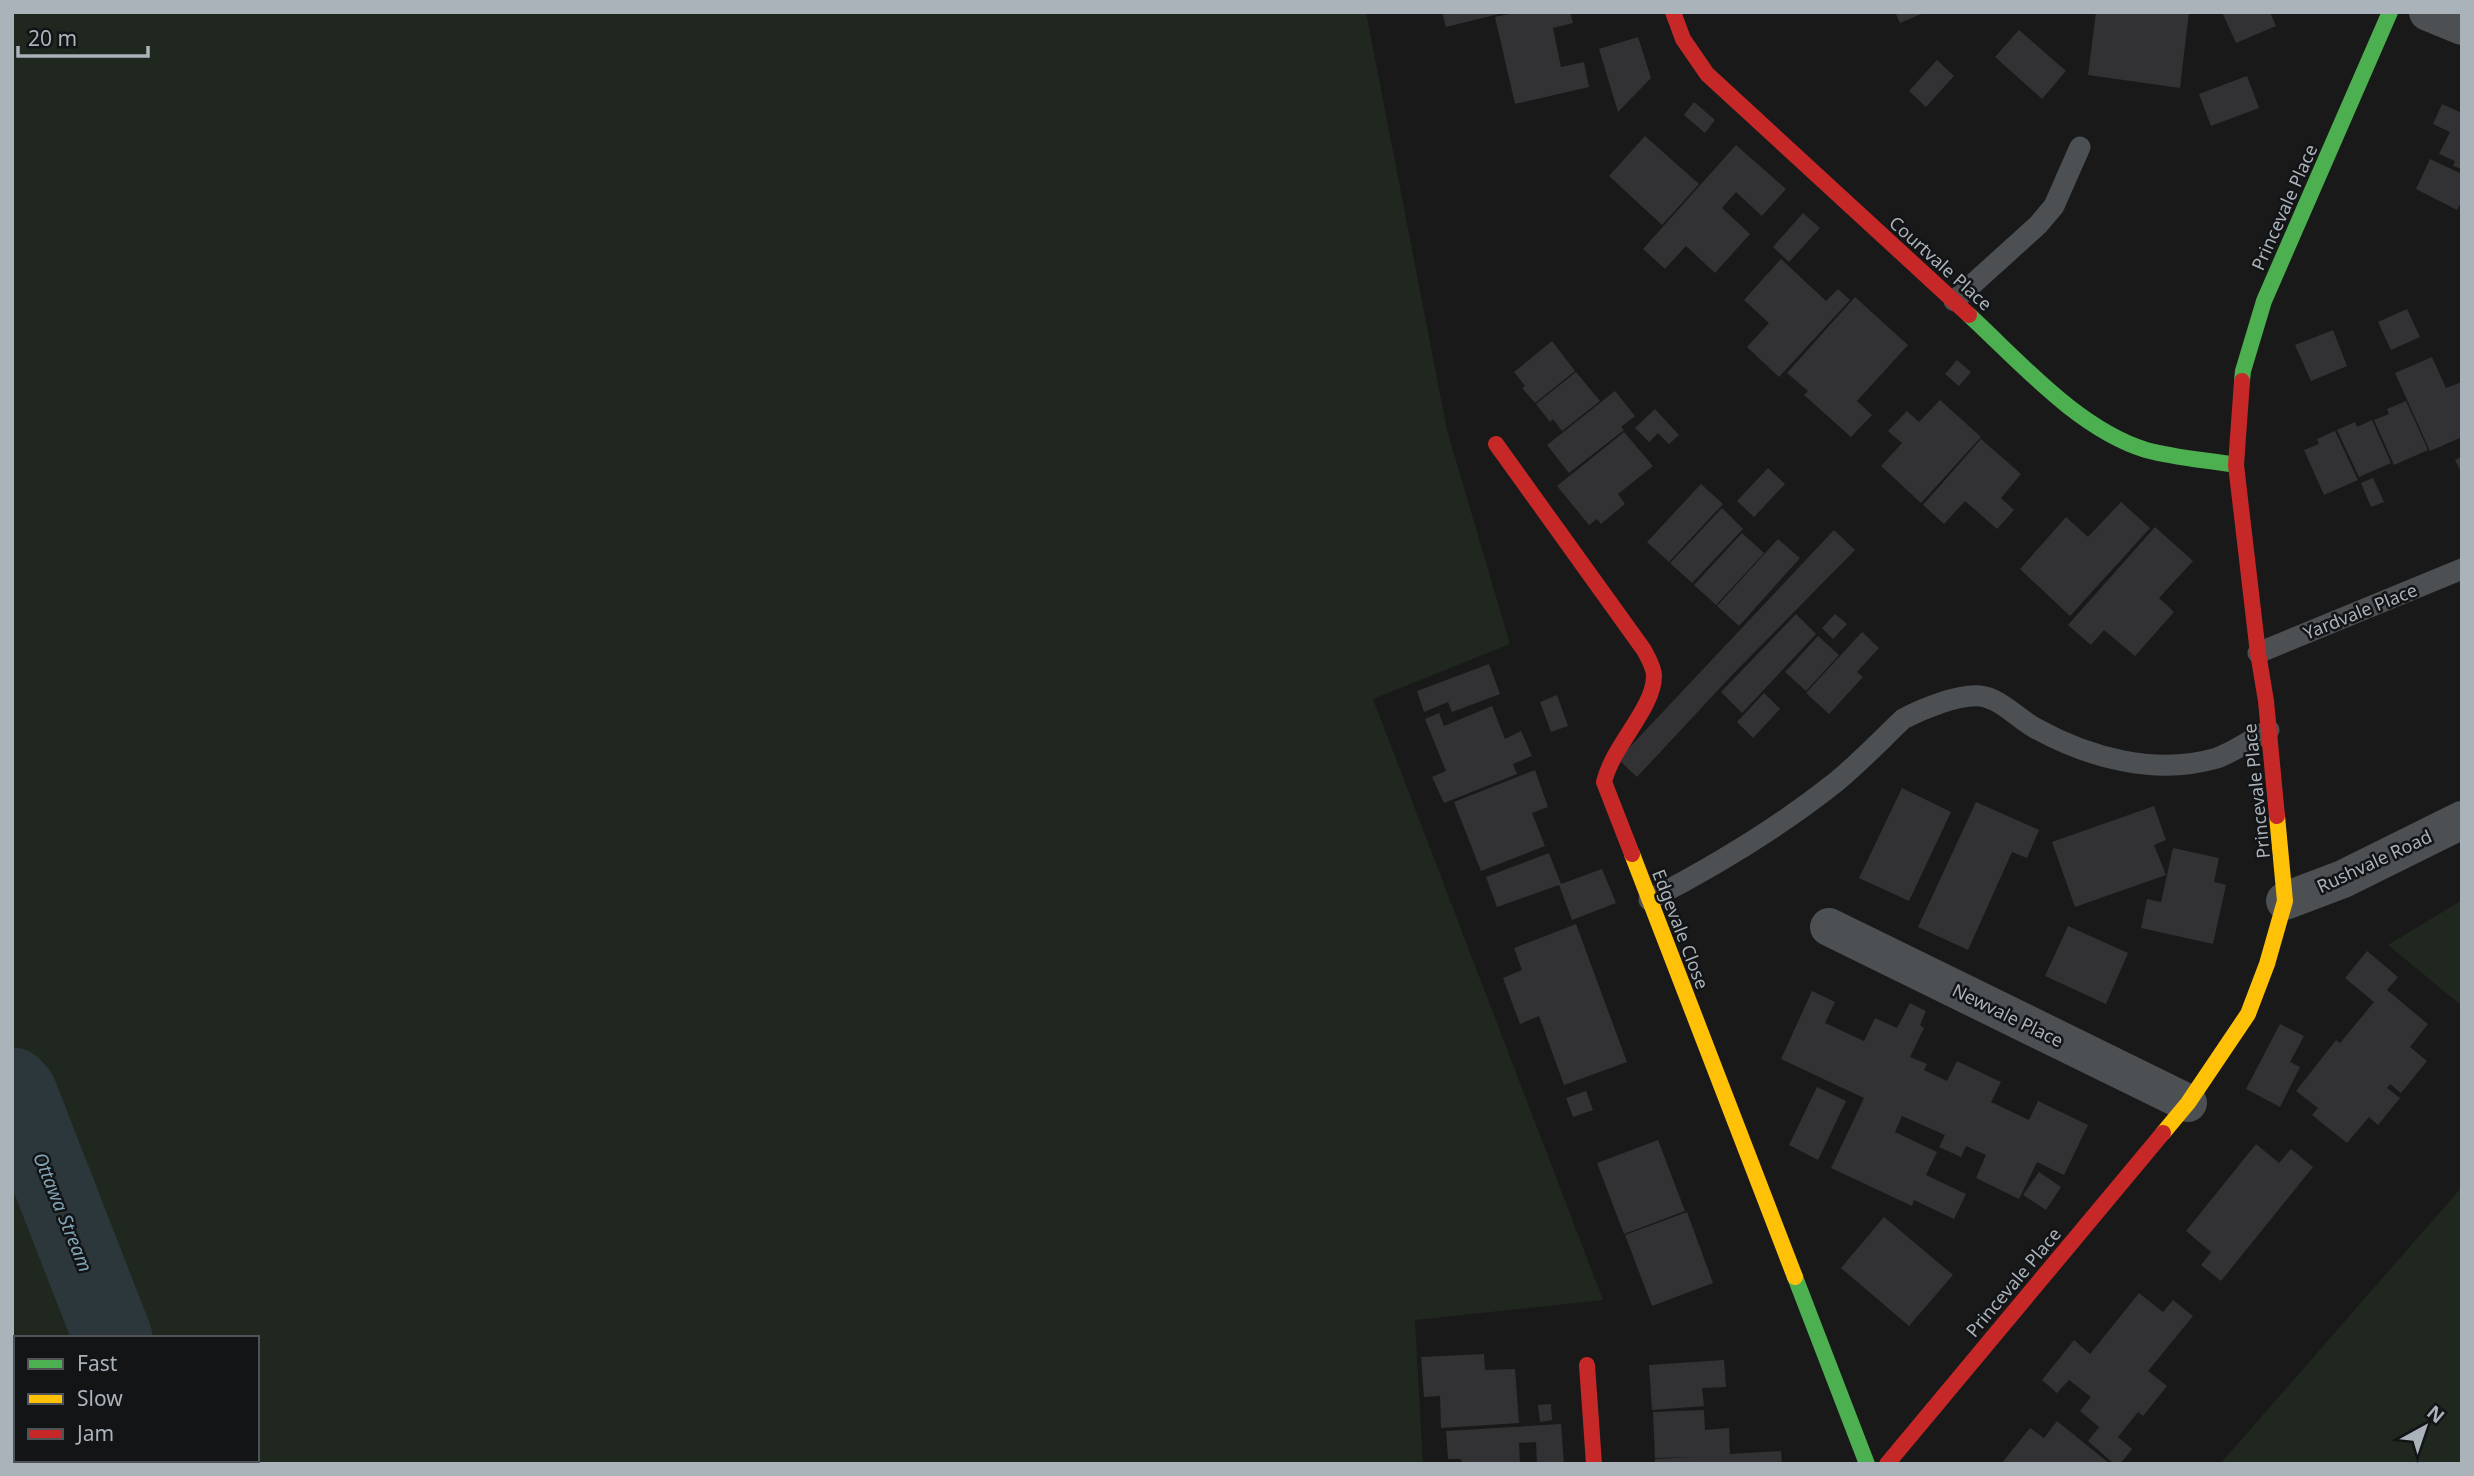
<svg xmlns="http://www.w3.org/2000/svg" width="2474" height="1476" font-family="'Noto Sans',sans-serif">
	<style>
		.green { fill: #1f271f; fill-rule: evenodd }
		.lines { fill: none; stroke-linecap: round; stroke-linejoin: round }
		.river { stroke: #2c373c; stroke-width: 79 }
		.building { fill: #323234 }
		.lane { stroke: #4d5053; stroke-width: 21 }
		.street { stroke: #4d5053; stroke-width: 38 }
		.fast { stroke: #4caf50; stroke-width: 16 }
		.slow { stroke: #ffc107; stroke-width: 16 }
		.jam { stroke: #c62828; stroke-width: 16 }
		.labels { text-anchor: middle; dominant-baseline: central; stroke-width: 5; stroke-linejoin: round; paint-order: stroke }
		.street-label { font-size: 18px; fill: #aab2ba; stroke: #131416 }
		.water-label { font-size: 19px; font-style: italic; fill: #81a5b5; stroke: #131416 }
	</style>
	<rect width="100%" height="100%" fill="#19191a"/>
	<path class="green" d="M12,12H1366L1447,430L1510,644L1373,699L1603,1300L1415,1320L1423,1464H12ZM16,1338H257V1460H16Z
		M2462,900V1006L2388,945Z
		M2462,1187V1464H2220Z"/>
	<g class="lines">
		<path class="river" d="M12,1087L18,1094L113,1338
			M181,1460L183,1464"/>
	</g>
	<path class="building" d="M1442,12H1503V13L1446,27Z
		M1518,12H1570L1573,23L1553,28L1561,67L1584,62L1589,87L1515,104L1495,17Z
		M1895,12H1926L1900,23Z
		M2096,12H2189L2180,88L2088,75Z
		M2222,12H2270L2276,26L2236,43Z
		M2019,30L2066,71L2042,99L1995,57Z
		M1638,37L1651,78L1618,112L1599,49Z
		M1937,60L1954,76L1926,107L1909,91Z
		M2247,76L2259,108L2211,126L2199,94Z
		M1694,102L1715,120L1705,133L1684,115Z
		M2442,104L2462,113V169L2453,166L2455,161L2439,154L2450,132L2433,124Z
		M1645,136L1699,184L1662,225L1609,176Z
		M1736,145L1786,189L1762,216L1736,192L1722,208L1750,234L1715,273L1686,246L1665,269L1643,249Z
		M2430,159L2462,174V200L2457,210L2416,189Z
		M1803,213L1820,228L1789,262L1773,247Z
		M1781,259L1826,301L1838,289L1850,300L1779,377L1747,347L1769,323L1744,300Z
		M1855,297L1908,345L1857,401L1872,415L1851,437L1804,395L1808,391L1787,373Z
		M2407,309L2420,337L2391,350L2378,322Z
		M2333,330L2347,366L2311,381L2295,345Z
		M1552,341L1575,371L1535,403L1522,388L1525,386L1514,372Z
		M2432,357L2446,388L2462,382V437L2430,451L2395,373Z
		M1957,360L1971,372L1959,386L1945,374Z
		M1576,372L1600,401L1562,431L1553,419L1550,422L1536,404Z
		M1615,391L1635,416L1621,427L1624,430L1569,473L1547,445Z
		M1940,400L1981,437L1921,503L1881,466L1902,443L1888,431L1907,411L1919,422Z
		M2406,401L2428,450L2394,465L2374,420L2389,414L2387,409Z
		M1655,409L1679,435L1669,444L1658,433L1649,442L1635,428Z
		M2372,420L2391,463L2359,477L2337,430L2355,422L2357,427Z
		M2335,431L2358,480L2324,495L2304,450L2319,444L2317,439Z
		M1624,432L1653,466L1618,494L1625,504L1601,524L1597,519L1589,525L1557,486Z
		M1981,439L2021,474L2001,498L2014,510L1997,529L1965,501L1944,524L1923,505Z
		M2462,457V474L2455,460Z
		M1768,468L1785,484L1754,517L1737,501Z
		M2373,478L2384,502L2371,507L2361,483Z
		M1701,484L1723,504L1669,562L1647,542Z
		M2121,502L2150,528L2070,616L2020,569L2066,517L2088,537Z
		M1722,508L1743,529L1692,583L1670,563Z
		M2155,527L2193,561L2159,598L2174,612L2135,656L2104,630L2091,645L2068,625Z
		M1834,530L1855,550L1733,674L1637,777L1621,762L1626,751Z
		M1742,533L1764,553L1716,605L1694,585Z
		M1778,539L1800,558L1739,626L1717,606Z
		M1796,614L1816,634L1742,713L1721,692Z
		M1835,614L1847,624L1833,639L1822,628Z
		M1862,632L1879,648L1857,672L1863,677L1829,714L1806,693Z
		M1818,636L1839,655L1806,691L1785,672Z
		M1489,664L1500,694L1452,712L1448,702L1424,712L1417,691Z
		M1764,693L1780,709L1753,738L1737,722Z
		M1557,695L1568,726L1551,732L1540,702Z
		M1492,706L1505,739L1521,731L1532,756L1513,764L1517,774L1444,803L1432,777L1446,771L1425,719L1439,713L1444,726Z
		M1535,770L1548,807L1532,813L1545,846L1481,871L1454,802Z
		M1902,788L1951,812L1909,901L1859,878Z
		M1976,802L2039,830L2027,858L2012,852L1968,950L1918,927Z
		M2154,806L2166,840L2154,845L2166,875L2075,907L2052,842Z
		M2173,848L2219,858L2214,882L2226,885L2213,944L2141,928L2147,899L2161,902Z
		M1549,853L1561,884L1602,869L1616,903L1572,920L1559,885L1497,907L1486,877Z
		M1576,924L1627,1062L1564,1085L1539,1016L1520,1024L1503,978L1522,970L1514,948Z
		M2068,926L2128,953L2106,1004L2045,976Z
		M2367,951L2398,977L2387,990L2428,1024L2410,1047L2427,1061L2401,1093L2390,1084L2387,1088L2400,1098L2378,1125L2369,1117L2347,1143L2312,1115L2318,1108L2296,1091L2336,1040L2340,1043L2374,1002L2345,978Z
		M1812,991L1835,1002L1825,1023L1864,1041L1875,1018L1897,1028L1910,1003L1926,1011L1920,1025L1924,1028L1910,1057L1927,1064L1924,1070L1947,1081L1957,1061L2001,1082L1991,1102L2029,1120L2038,1101L2088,1125L2064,1175L2037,1162L2019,1199L1976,1178L1986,1155L1966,1146L1961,1157L1939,1147L1945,1135L1902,1116L1895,1132L1937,1152L1926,1175L1966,1194L1954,1219L1914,1200L1912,1206L1831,1168L1864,1098L1781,1059Z
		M2280,1024L2304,1036L2290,1062L2300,1067L2280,1107L2246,1089Z
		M1817,1087L1846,1101L1818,1160L1789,1145Z
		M1586,1091L1593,1110L1573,1117L1566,1098Z
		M1658,1140L1685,1211L1624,1234L1597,1163Z
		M2256,1144L2279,1163L2291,1149L2313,1167L2221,1281L2201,1265L2211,1252L2186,1231Z
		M2039,1172L2061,1187L2046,1210L2023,1195Z
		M1687,1212L1713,1283L1652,1306L1625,1235Z
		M1884,1217L1953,1275L1909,1326L1841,1268Z
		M2139,1293L2163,1312L2173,1300L2193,1316L2148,1371L2167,1386L2143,1416L2138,1412L2118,1437L2132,1449L2120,1464H2114L2088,1441L2099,1427L2080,1411L2091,1397L2069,1380L2057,1393L2042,1380L2074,1340L2090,1354Z
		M1484,1354L1485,1370L1515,1369L1519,1423L1441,1428L1440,1396L1424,1397L1421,1357Z
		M1724,1360L1726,1387L1702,1388L1704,1406L1652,1410L1649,1365Z
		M1551,1404L1552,1420L1540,1422L1538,1405Z
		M1704,1410L1705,1430L1729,1428L1730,1454L1781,1451L1782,1464H1655V1459L1693,1457L1655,1458L1653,1412Z
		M2057,1421L2110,1464H2001L2030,1428L2044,1438Z
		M1561,1424L1564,1464H1537L1536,1442L1519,1443L1520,1464H1462L1461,1459H1448L1446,1431Z"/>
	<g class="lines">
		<path class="lane" d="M1954,301L2038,225L2054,206L2080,147
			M2258,653L2462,569
			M1649,900C1715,866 1778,828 1836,782C1859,763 1881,740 1903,719C1922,709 1958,694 1980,696C2000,698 2017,718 2035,728C2089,758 2156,776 2217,758C2234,752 2252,739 2269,730"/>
		<path class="street" d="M2428,12L2462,26
			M2285,901L2343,879L2462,820
			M1829,927L2188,1103"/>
		<path class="fast" d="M1969,315C2020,362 2078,429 2146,450C2175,458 2207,460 2236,465
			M2242,381L2243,371L2264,301L2390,12
			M1795,1277L1867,1464"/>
		<path class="slow" d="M1632,854L1795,1277
			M2163,1133L2188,1103L2248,1014L2267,964L2285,901L2277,816"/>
		<path class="jam" d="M1673,12L1683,39L1707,74L1969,315
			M2242,381L2236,465L2258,653L2266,701L2277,816
			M1496,444L1644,650C1648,658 1654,667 1654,676C1654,708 1613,745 1604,782L1632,854
			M1587,1365L1594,1464
			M1887,1464L2163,1133"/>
	</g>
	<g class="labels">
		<g class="street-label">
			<text transform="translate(2284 207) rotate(-66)">Princevale Place</text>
			<text transform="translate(1941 263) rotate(42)">Courtvale Place</text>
			<text transform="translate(2360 611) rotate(-22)">Yardvale Place</text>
			<text transform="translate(2256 791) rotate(-96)">Princevale Place</text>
			<text transform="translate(2374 861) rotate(-25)">Rushvale Road</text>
			<text transform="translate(1681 929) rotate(69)">Edgevale Close</text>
			<text transform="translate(2008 1015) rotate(26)">Newvale Place</text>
			<text transform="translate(2013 1282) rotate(-50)">Princevale Place</text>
		</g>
		<g class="water-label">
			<text transform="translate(63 1212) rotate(68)">Ottawa Stream</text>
		</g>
	</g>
	<rect width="2474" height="1476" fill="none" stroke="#aab2ba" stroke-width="28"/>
	<rect x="14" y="1336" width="245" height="126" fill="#131416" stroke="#4f5358" stroke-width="2"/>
	<rect x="28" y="1359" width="35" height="10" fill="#4caf50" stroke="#4f5358" stroke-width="2"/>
	<text x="77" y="1371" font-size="21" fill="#aab2ba">Fast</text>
	<rect x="28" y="1394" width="35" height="10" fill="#ffc107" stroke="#4f5358" stroke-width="2"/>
	<text x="77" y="1406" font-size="21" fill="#aab2ba">Slow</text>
	<rect x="28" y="1429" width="35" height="10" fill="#c62828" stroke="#4f5358" stroke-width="2"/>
	<text x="77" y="1441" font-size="21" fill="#aab2ba">Jam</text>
	<g transform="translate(2425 1427) rotate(40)" stroke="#131416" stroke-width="5" paint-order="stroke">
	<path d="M0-5L12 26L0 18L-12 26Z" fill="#aab2ba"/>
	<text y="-10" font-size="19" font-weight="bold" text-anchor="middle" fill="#aab2ba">N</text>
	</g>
	<path d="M18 46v10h130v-10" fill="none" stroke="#aab2ba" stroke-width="3.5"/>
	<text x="28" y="46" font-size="21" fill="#aab2ba" stroke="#131416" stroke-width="5" paint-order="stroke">20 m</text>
</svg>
